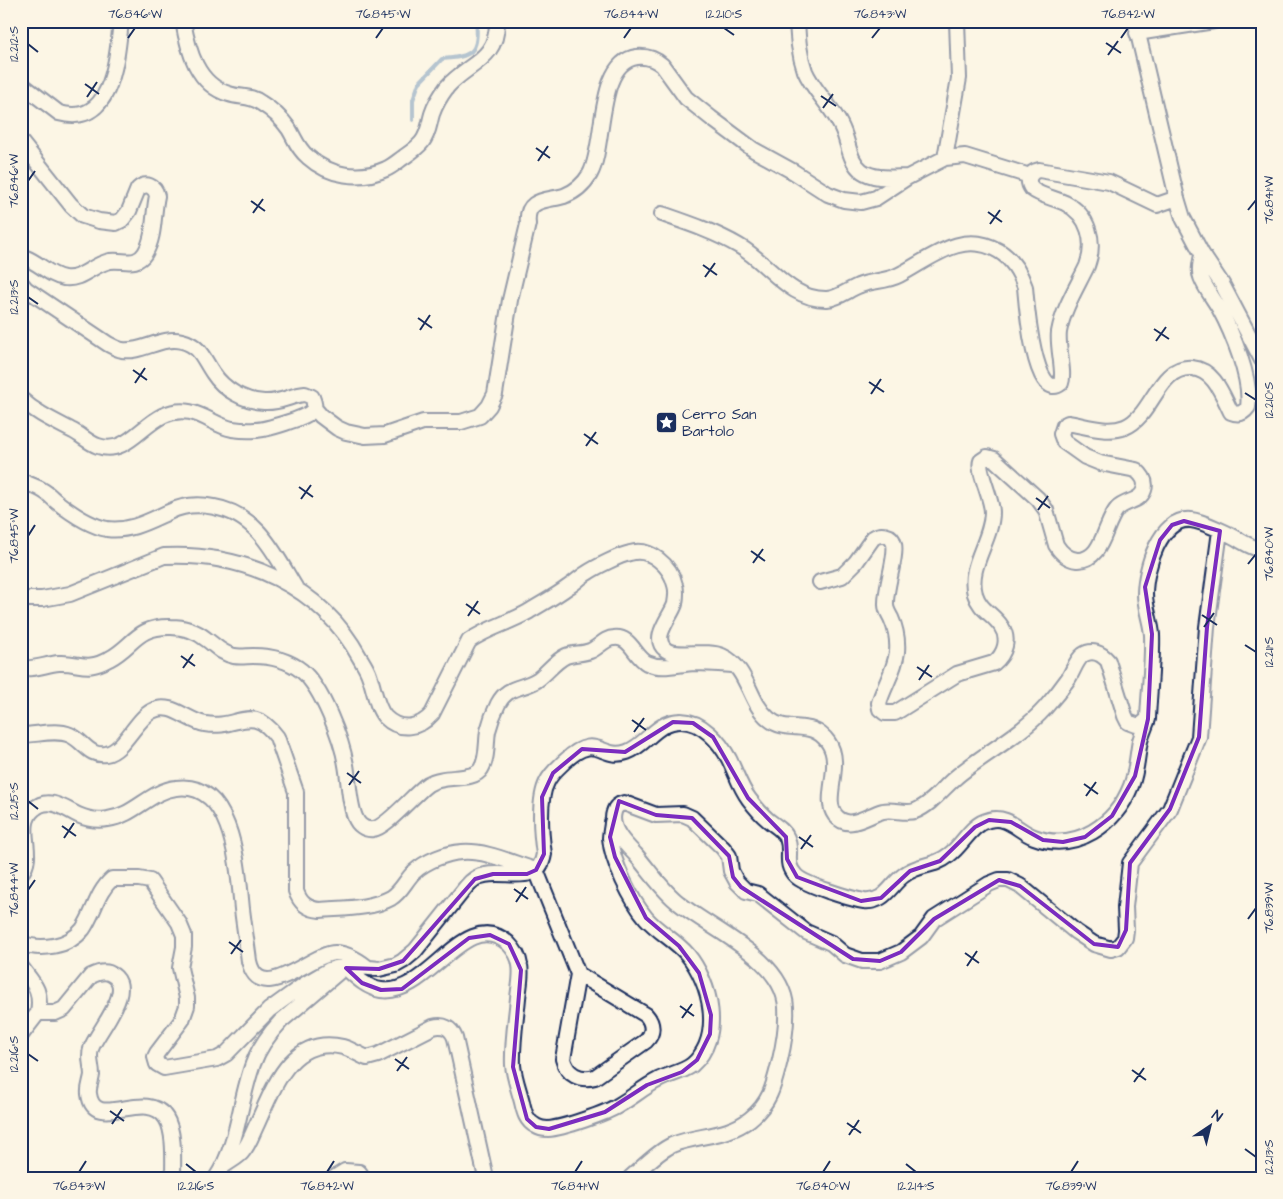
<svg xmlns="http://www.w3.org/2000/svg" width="1283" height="1199" font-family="'Architects Daughter',sans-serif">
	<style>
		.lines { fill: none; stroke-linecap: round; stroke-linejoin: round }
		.stream { stroke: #6188b4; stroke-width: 4 }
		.minor-casing { stroke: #1b2f5e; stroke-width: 18 }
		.minor { stroke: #fcf5e5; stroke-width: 14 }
		.marked { fill: none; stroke: #7b2cbf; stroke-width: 4; stroke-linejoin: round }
		.ticks { fill: none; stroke: #1b2f5e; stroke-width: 2 }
		.labels { text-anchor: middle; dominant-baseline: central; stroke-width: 4.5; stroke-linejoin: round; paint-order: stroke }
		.poi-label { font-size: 15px; fill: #1b2f5e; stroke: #fcf5e5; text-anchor: start }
		.neatline { fill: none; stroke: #1b2f5e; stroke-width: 2 }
		.ticks-label { font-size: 12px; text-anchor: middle; fill: #1b2f5e }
	</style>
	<rect width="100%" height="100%" fill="#fcf5e5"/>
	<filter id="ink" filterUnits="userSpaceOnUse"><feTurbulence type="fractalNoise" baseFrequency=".02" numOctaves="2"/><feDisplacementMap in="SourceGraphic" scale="10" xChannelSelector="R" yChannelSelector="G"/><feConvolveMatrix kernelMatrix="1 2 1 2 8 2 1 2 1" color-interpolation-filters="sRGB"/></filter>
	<g filter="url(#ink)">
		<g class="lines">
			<path class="stream" d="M413,120V100L419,83L442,59C471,57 480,53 476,21"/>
			<defs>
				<path id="minor" d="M183,21C188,50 197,85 229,94C240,98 251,95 261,103C271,109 282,119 289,129C295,139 298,149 308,157C329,176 360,181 386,169C393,166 398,161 404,157C411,152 417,148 422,142C429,133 429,124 432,114C435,105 441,95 447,87C468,63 498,60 497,21
					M797,21C798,39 799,54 805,71C813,91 836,110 844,133C849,146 850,162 862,171C875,180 893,177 908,177
					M1135,21L1177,198L1183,218L1202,254L1222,284L1262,360
					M1137,33L1214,21
					M21,84L59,113C113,128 117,57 121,21
					M21,142L71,205L83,216L99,221L116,223L122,220L129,211L138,189C146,182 155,186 157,196C153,214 155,237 145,253C136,267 124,259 110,261C93,264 81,281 64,278C50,276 39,263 26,258L21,260
					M945,158L959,78L957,21
					M662,214C688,223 715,232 739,246C769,263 789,300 827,299C839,298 848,290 858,286C871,280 886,282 899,275C930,259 962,229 999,251C1012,259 1020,272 1025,287C1026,299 1034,405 1061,383C1065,372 1057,347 1059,332C1063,309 1077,287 1087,266C1096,242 1089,215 1065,203C1054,198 1041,196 1032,189C1026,181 1029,172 1039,170L1109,182L1157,205L1177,198
					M21,283L26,289L108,344C112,346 117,349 122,350C142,353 161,336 182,341C201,346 203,359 213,373C224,390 244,401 264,402C281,403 291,395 305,394L312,397C314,402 316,407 312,411C306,418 265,430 255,430C247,431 239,430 232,429C217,426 205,415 190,412C148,404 134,458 98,446C89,443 81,435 73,431C54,421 36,413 21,399
					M314,408L321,416L337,428L346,432L365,436L385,435L423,422H461L480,416L489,406L495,394L510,300L528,224C525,198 547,201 564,196C575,192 584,184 590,174C606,146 596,62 637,57C647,56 655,59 662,65L686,98L711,118L754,150L794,172L828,194L844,200L861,202L876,198L908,177L945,158L965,156L1030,176
					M21,481C28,484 36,486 42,490C48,493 52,498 57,502C71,513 90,526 107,529C130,532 149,521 169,512C183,505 199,504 214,507C257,514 275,554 295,587
					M820,582L842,576L856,562L873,538C880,533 892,534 894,544C897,557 885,588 886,605C886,610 889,614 891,618C896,629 898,640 897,652C895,670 884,686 879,703L880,709L885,713H895L957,674L994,663C1005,654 1010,639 1001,626C992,613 980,610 975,594C967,566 992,540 992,512C992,498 977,470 981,461L987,457L994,459L1038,499L1046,510L1056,545C1061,553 1067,559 1077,560C1103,561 1104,524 1117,509C1126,500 1140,502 1144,490C1147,481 1142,475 1136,470L1100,463L1085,457L1064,442L1061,434L1064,425L1068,423C1086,426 1107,434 1125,427C1153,416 1158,365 1192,368C1214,370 1222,394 1231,412C1238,415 1243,414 1248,407C1252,379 1232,332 1219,308C1213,298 1205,288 1201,277C1198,270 1201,262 1202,254
					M21,599H42L70,594L164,556C244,552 321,586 360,658C363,663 367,669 369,675C374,688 376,707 385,717C400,732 420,728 432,714L469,641C487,628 509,623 528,612C541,604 556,596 568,587C575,583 580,577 587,573C596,567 620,555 630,553C650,547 671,566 675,585C677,591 676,598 675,604C671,617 650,638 666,650C677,658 706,649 722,656C749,668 748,702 769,719C788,735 811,718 828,742C844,764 822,798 835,815C849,832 867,815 883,811C894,809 905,814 915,811C931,805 943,788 955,778C984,753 1019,737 1045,708C1053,699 1061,689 1068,679C1073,672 1076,660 1083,655C1092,649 1101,653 1108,661L1125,716L1128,722L1136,725H1141L1148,719C1149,692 1153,662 1152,635C1151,621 1145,608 1145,594C1145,569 1160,517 1191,520C1202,521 1232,535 1241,541C1248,545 1253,548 1262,550
					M21,668C35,670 46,664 59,663C81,662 86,672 109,659C134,646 136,626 171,627C183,627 196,631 206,639C216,646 222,654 234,656C240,657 247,656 253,656C271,656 288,660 302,671C322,688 342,740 346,765C349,781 349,803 355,817C358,825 365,830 373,829C386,828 415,793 428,784C444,774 473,782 481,769C488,758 486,743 488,731C490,723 494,712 498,704C508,685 521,690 537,680C547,673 555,661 566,656C574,653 582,654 590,651C598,648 605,638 614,638C631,636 634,656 647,663C662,670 678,664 694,663C707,663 719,664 732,665
					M21,735C37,735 56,729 70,735C84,741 89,757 106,754C124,751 136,719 152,711C171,701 187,721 205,724C238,730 251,702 277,737L296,792V891C300,903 307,909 320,910C343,908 371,909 391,898C402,891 405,881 414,872C426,861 446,853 462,852C486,850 514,864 536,870L578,974
					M21,873C37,855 14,826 34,809C48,796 64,808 78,815C87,819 98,821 108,819C134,816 150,791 176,788C234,780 238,870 242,909C244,926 247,944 249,961C260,1008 311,953 335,953C346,953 358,960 367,967
					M21,943C40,951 69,947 83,929C94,913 97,892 112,879H139L150,881L179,923L184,935V947L180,968L187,998V1006L182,1020L157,1053L155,1057L157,1064L164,1068L217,1059L226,1054L269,1010L305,984L329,970L336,968H346C356,977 367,988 381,990C429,997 464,906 508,943C514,949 519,957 520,965C522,975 519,987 518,998C516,1020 512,1043 513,1065C514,1077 519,1090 522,1102C524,1111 526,1121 536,1126C539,1128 544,1129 548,1129C563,1128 607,1113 619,1105C633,1097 644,1087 658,1080C669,1074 681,1073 692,1065C724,1037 711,983 687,954C675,940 658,932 646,918C631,900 612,862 610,838C610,833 612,827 612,822
					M21,967C34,984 42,990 38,1013
					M578,974L646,1015C653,1023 654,1033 646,1041L595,1077C580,1081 567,1075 563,1059Z
					M21,1035L38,1013H55L64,1009L91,976C97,973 103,971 109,973C140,986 96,1032 91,1049C88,1058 92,1066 92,1075C91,1082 88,1088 89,1094C94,1133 146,1087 166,1118C175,1132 173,1162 173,1178
					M225,1165C230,1161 239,1157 243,1151C249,1144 253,1132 257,1124C274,1087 291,1035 343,1047C351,1049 359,1055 367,1058L378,1055L433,1027C444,1024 451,1028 455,1038L486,1178
					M216,1178C239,1144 239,1101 253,1064C259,1047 269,1034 281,1021L340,971L346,968L360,967L379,969L396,965L403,961L415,951L466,887C471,881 477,876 485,875C507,870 539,886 544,854C541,834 538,799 547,782C551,773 558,768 565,761C597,731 601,761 627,752C647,745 656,721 681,721C702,721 720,742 729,759C736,773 740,787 749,799C755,807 761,814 768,820C775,826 783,829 787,838C793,853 783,863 796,876C805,885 851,899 864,901C885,903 890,885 904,875C919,863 933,868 949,855C963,845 971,824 989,820C1008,815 1018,831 1034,837C1076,853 1116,824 1131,786C1137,771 1137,756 1140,741C1142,734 1145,727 1148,719
					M334,1178L345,1171L359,1172L363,1178
					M630,1178C643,1167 657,1152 672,1145C699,1134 726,1138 750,1119C771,1102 774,1084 780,1060C784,1043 787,1024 786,1007C783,957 708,929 675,900C660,887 648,869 635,854C625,844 609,828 614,812C615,807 619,804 624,803L656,815L683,814L692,818L723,848L729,856L731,871L737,882L746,891L758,894L806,932L831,943L845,955L862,961H880L901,952L921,937L934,919L989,884L999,880H1008L1020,886L1076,932L1094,944L1111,949L1118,947L1125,938L1126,930L1125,907L1130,863L1170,809L1199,737L1207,627L1220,531"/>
			</defs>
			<use href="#minor" class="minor-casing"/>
			<use href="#minor" class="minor"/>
		</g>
	</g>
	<path d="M0 0H1283V1199H0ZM1184,521L1220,531L1207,627L1199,737L1170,809L1130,863L1126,930L1118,947L1094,944L1020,886L999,880L934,919L901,952L880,961L853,959L741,887L733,877L729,856L692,818L656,815L619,801L610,837L615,857L646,918L679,946L699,973L711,1015L710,1034L697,1060L682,1072L647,1085L605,1112L549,1129L536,1127L527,1119L513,1067L521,970L509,944L490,935L469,938L402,989L381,990L362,983L346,968L379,969L403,961L475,879L493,874H527L536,870L544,854L542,797L553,773L582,749L625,752L673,722L693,723L713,737L748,798L786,837L787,859L797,877L861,901L881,898L910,871L940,861L975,827L989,820L1011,822L1043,840L1063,842L1085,837L1112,816L1135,776L1148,719L1152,634L1145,587L1160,540L1172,525Z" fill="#fcf5e5" fill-opacity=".55" fill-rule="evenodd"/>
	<path class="marked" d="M1184,521L1220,531L1207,627L1199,737L1170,809L1130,863L1126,930L1118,947L1094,944L1020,886L999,880L934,919L901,952L880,961L853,959L741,887L733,877L729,856L692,818L656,815L619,801L610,837L615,857L646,918L679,946L699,973L711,1015L710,1034L697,1060L682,1072L647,1085L605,1112L549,1129L536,1127L527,1119L513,1067L521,970L509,944L490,935L469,938L402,989L381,990L362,983L346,968L379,969L403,961L475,879L493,874H527L536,870L544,854L542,797L553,773L582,749L625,752L673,722L693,723L713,737L748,798L786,837L787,859L797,877L861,901L881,898L910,871L940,861L975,827L989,820L1011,822L1043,840L1063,842L1085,837L1112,816L1135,776L1148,719L1152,634L1145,587L1160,540L1172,525Z"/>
	<path class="ticks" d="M724,28L734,35M128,38L135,28M376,38L383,28M624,38L631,28M872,38L880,28M1121,38L1128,28M1106,43L1121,53M28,44L38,52M1108,55L1118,41M85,84L99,94M821,96L836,106M87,97L97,82M823,108L833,94M536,148L550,158M538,161L548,146M28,181L35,171M251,201L265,211M1248,210L1256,200M988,212L1002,222M253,213L263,199M990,224L1000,210M703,265L717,275M705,277L715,263M28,297L38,304M418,318L432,328M1154,329L1169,339M420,330L430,315M1156,341L1166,327M133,370L147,380M869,382L884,392M135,383L145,368M1245,393L1256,400M871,394L881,379M584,434L598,444M586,446L596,432M299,487L313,497M1036,498L1050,508M301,499L311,485M1038,510L1048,496M28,536L35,525M751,551L765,561M753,563L763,549M1248,564L1256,554M466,604L480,614M1202,615L1217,625M468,616L478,601M1204,627L1214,613M1245,645L1256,652M181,656L195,666M917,667L932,677M183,668L193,654M919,680L929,665M632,720L646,730M634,732L644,718M347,773L361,783M1084,784L1098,794M349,785L359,771M1086,796L1096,782M28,801L38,809M62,826L76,836M799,837L813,847M64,838L74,823M801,849L811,835M514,889L528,899M28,890L35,880M516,902L526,887M1248,919L1256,908M229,942L243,952M965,953L979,963M231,954L241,940M967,966L977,951M680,1006L694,1016M682,1018L692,1004M28,1054L38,1061M395,1059L409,1069M1132,1070L1146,1080M397,1071L407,1057M1134,1082L1144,1068M110,1111L124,1121M847,1123L861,1133M112,1124L122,1109M849,1135L859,1120M1245,1149L1256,1157M186,1164L196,1172M906,1164L916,1172M79,1172L86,1161M327,1172L334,1161M575,1172L582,1161M823,1172L830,1161M1071,1172L1078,1161"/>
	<defs>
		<symbol id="sight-square" viewBox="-11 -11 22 22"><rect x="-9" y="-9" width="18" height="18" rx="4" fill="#1b2f5e" stroke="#fcf5e5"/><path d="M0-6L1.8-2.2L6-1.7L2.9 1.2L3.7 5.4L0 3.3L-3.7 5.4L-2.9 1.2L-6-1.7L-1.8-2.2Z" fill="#fff"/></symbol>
	</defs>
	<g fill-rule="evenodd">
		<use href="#sight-square" x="654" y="410" width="25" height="25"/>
	</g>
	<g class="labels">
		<g class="poi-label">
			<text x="682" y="414">Cerro San<tspan x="682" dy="17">Bartolo</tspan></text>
		</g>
	</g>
	<rect width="1283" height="1199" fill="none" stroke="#fcf5e5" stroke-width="55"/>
	<g transform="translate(1210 1126) rotate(35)" stroke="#fcf5e5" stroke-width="4" paint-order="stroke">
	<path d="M0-4L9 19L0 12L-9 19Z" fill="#1b2f5e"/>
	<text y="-8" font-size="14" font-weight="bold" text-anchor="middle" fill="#1b2f5e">N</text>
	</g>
	<rect x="28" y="28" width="1228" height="1144" class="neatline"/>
	<g class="ticks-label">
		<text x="135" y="18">76.846°W</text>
		<text x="383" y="18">76.845°W</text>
		<text x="631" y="18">76.844°W</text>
		<text x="724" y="18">12.210°S</text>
		<text x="880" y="18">76.843°W</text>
		<text x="1128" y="18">76.842°W</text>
		<text transform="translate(14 44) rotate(-90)" y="4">12.212°S</text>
		<text transform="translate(14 181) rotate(-90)" y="4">76.846°W</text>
		<text transform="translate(1269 200) rotate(-90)" y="4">76.841°W</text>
		<text transform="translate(14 297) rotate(-90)" y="4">12.213°S</text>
		<text transform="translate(1269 400) rotate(-90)" y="4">12.210°S</text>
		<text transform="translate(14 536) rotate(-90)" y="4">76.845°W</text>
		<text transform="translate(1269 554) rotate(-90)" y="4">76.840°W</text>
		<text transform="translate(1269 652) rotate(-90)" y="4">12.211°S</text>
		<text transform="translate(14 801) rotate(-90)" y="4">12.215°S</text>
		<text transform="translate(14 890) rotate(-90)" y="4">76.844°W</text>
		<text transform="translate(1269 908) rotate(-90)" y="4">76.839°W</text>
		<text transform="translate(14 1054) rotate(-90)" y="4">12.216°S</text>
		<text transform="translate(1269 1157) rotate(-90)" y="4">12.213°S</text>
		<text x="79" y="1190">76.843°W</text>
		<text x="196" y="1190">12.216°S</text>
		<text x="327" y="1190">76.842°W</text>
		<text x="575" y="1190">76.841°W</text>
		<text x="823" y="1190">76.840°W</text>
		<text x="916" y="1190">12.214°S</text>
		<text x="1071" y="1190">76.839°W</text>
	</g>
</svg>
